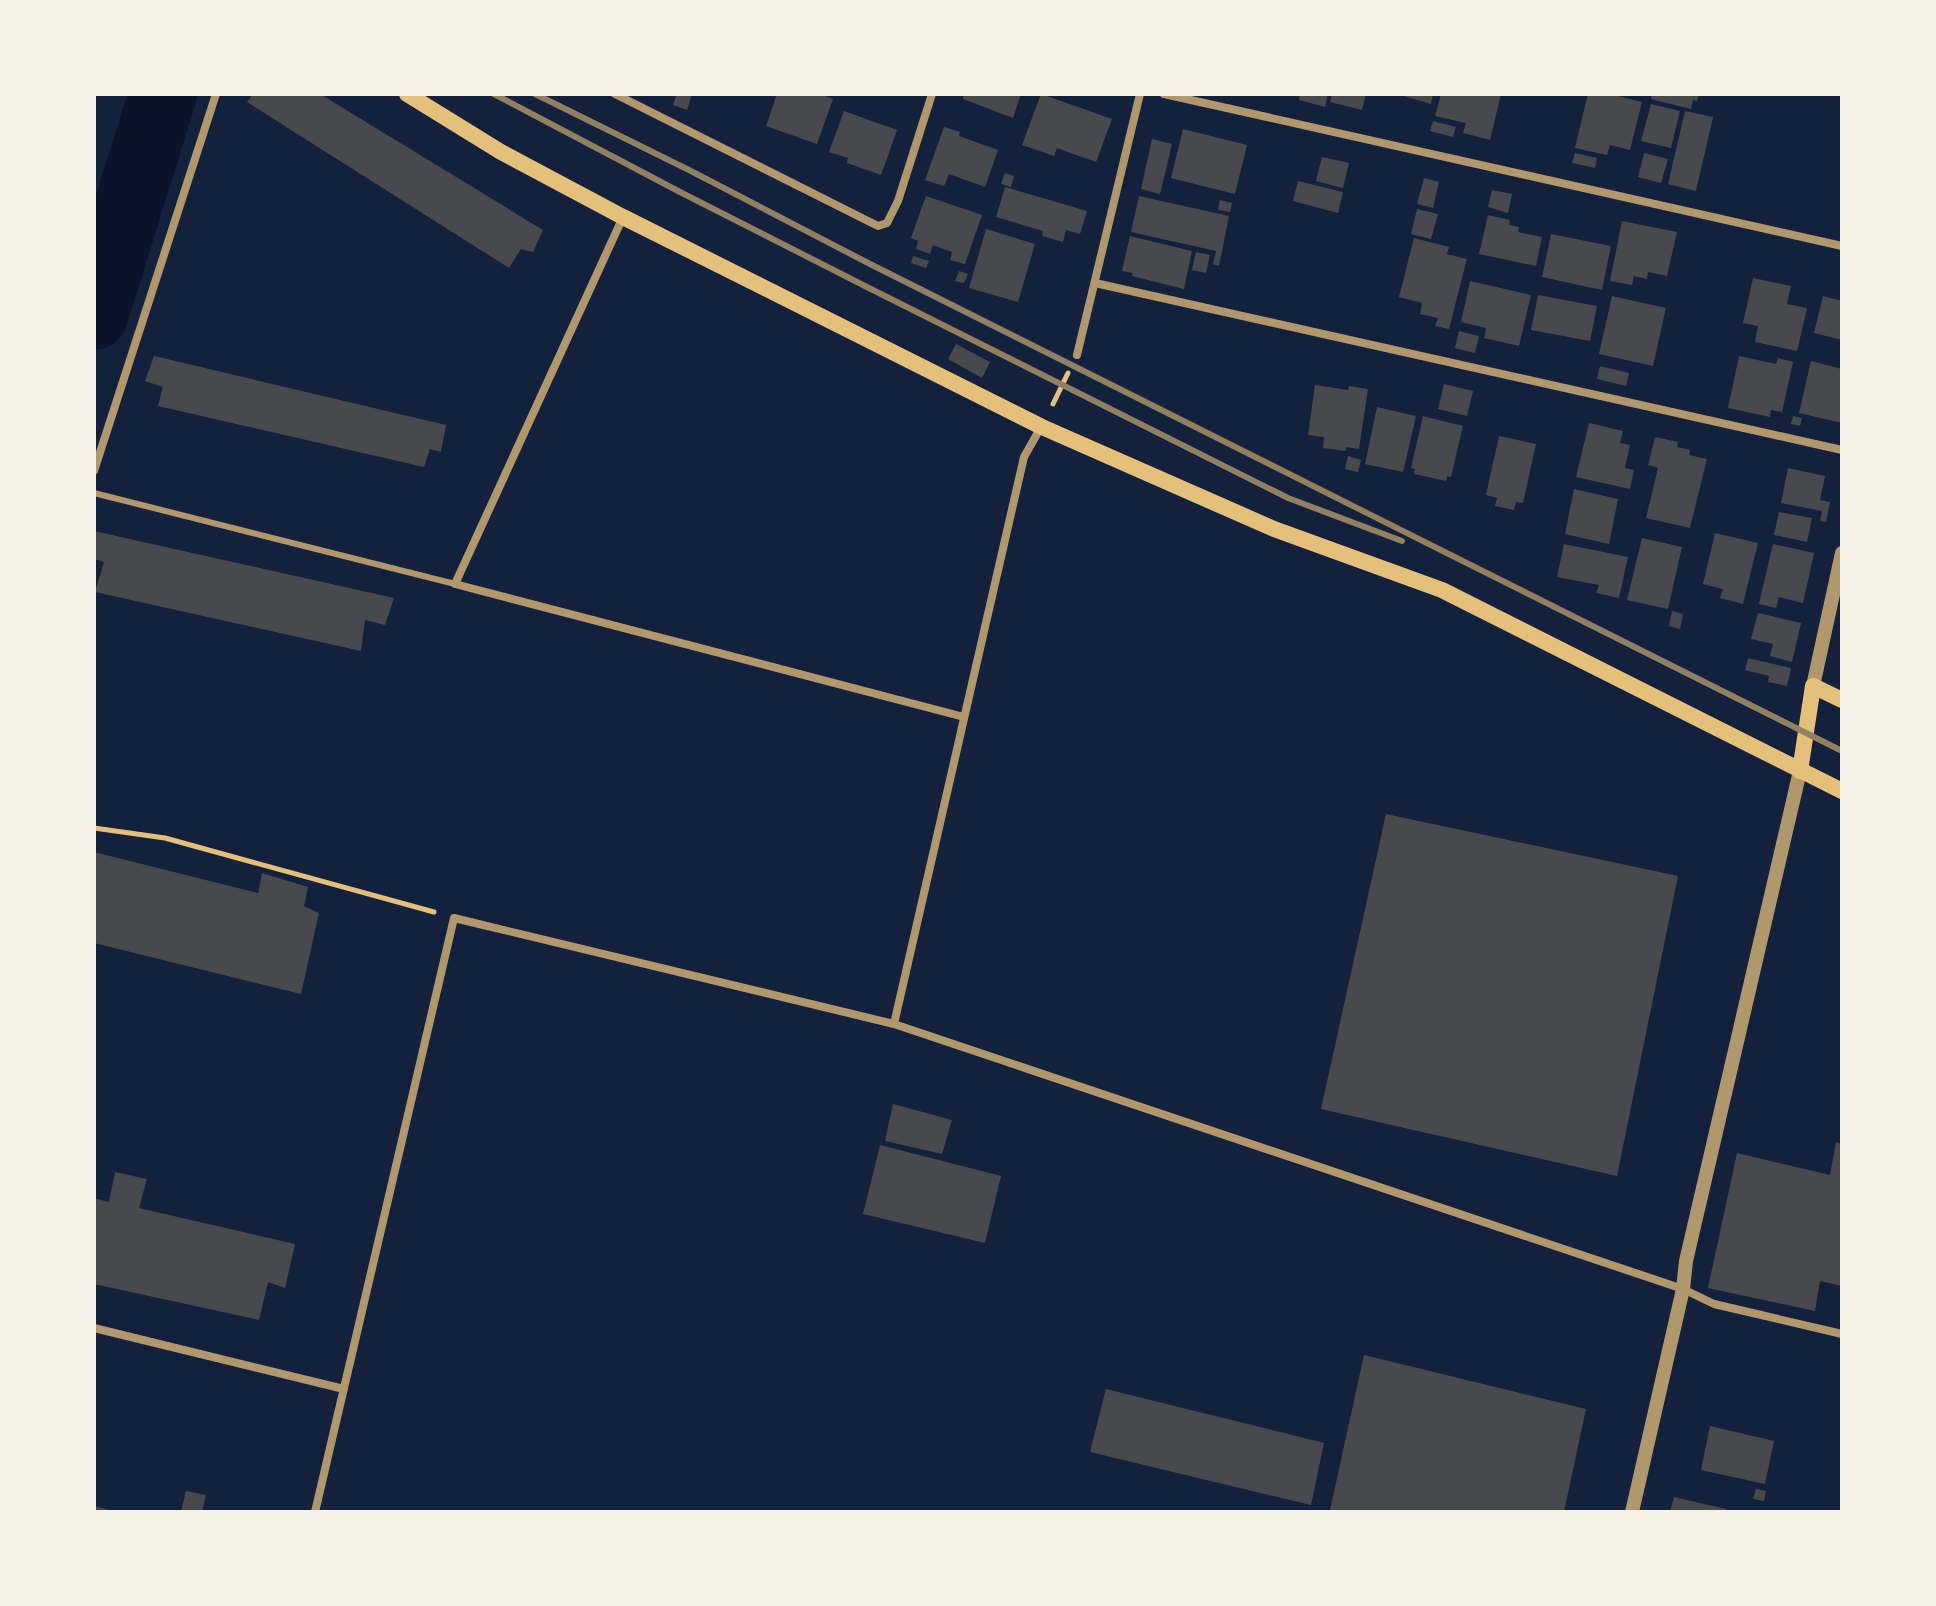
<svg xmlns="http://www.w3.org/2000/svg" width="1936" height="1606" font-family="Merriweather,serif">
	<style>
		.lines { fill: none; stroke-linecap: round; stroke-linejoin: round }
		.river { stroke: #0b132b; stroke-width: 68 }
		.building { fill: #48494c }
		.path { stroke: #e5c07b; stroke-width: 5 }
		.service { stroke: #b1986c; stroke-width: 6 }
		.minor { stroke: #b1986c; stroke-width: 8 }
		.tertiary { stroke: #b1986c; stroke-width: 14 }
		.secondary { stroke: #e5c07b; stroke-width: 16 }
		.rail { stroke: #918062; stroke-width: 6 }
	</style>
	<rect width="100%" height="100%" fill="#14213d"/>
	<g class="lines">
		<path class="river" d="M94,316L163,94"/>
	</g>
	<path class="building" d="M253,94H320L543,230L533,252L521,249L509,268L247,102Z
		M677,94H692L687,110L673,105Z
		M777,94H820L833,99L817,144L766,126Z
		M964,94H1021L1013,118L963,99Z
		M1041,94L1112,119L1096,162L1057,148L1054,156L1022,145Z
		M1300,94H1328L1325,107L1299,100Z
		M1332,94H1366L1362,110L1330,102Z
		M1397,94H1433L1431,104Z
		M1441,94H1501L1490,140L1463,133L1466,123L1435,116Z
		M1588,94H1609L1642,102L1630,150L1610,145L1607,155L1575,148Z
		M1652,94H1699L1697,101L1693,100L1691,109L1651,99Z
		M1651,104L1680,111L1671,148L1641,141Z
		M844,111L897,130L881,175L847,163L848,158L829,152Z
		M1685,111L1713,117L1696,191L1668,184Z
		M1433,121L1456,127L1453,137L1430,131Z
		M944,127L960,132L959,136L998,150L985,187L949,174L944,186L925,180Z
		M1183,129L1247,145L1235,194L1171,178Z
		M1152,139L1172,144L1160,194L1141,189Z
		M1575,153L1597,158L1595,168L1572,163Z
		M1644,153L1668,159L1661,183L1638,177Z
		M1322,157L1349,163L1343,188L1316,181Z
		M1005,173L1014,176L1011,187L1001,184Z
		M1424,178L1439,182L1433,208L1417,204Z
		M1298,181L1343,192L1338,213L1293,201Z
		M1005,187L1087,211L1080,234L1066,230L1063,242L1042,236L1043,231L996,217Z
		M1492,190L1512,194L1508,213L1488,207Z
		M926,196L982,215L965,264L950,260L952,252L933,245L930,254L916,249L918,241L911,238Z
		M1139,196L1229,216L1219,266L1213,264L1216,251L1131,232Z
		M1220,200L1232,203L1230,212L1218,210Z
		M1417,209L1438,214L1431,239L1411,234Z
		M1488,215L1510,220L1509,225L1519,227L1518,232L1542,237L1536,266L1479,254Z
		M1622,221L1677,232L1667,276L1648,272L1647,279L1634,276L1632,285L1610,281Z
		M986,229L1035,244L1018,302L969,288Z
		M1551,234L1611,246L1602,290L1542,277Z
		M1130,236L1192,251L1184,289L1132,276L1133,273L1122,271Z
		M1414,238L1449,247L1447,254L1467,259L1449,329L1435,326L1438,318L1420,314L1422,303L1399,297Z
		M1196,252L1210,255L1206,273L1192,270Z
		M913,256L929,261L926,268L911,263Z
		M959,271L968,274L964,283L955,281Z
		M1753,278L1791,286L1787,304L1807,308L1797,351L1755,342L1758,326L1743,323Z
		M1470,281L1531,295L1519,346L1484,338L1486,328L1461,322Z
		M1538,295L1597,306L1590,341L1531,330Z
		M1612,296L1666,308L1653,366L1599,354Z
		M1823,296L1842,301V340L1814,333Z
		M1459,331L1479,336L1475,353L1455,348Z
		M956,344L990,362L982,378L948,359Z
		M154,356L446,425L441,452L430,449L424,467L158,406L163,387L145,381Z
		M1739,356L1776,364L1778,358L1793,362L1782,412L1771,410L1770,417L1728,408Z
		M1811,361L1842,369V423L1799,413Z
		M1600,366L1629,373L1626,386L1597,379Z
		M1444,384L1473,391L1467,416L1438,409Z
		M1315,385L1348,390L1349,386L1368,389L1359,449L1346,447V451L1323,448L1324,437L1308,435Z
		M1377,407L1416,416L1403,472L1365,464Z
		M1423,416L1463,426L1451,477L1447,476L1446,481L1414,474L1415,469L1411,468Z
		M1793,416L1802,418L1800,426L1791,424Z
		M1589,423L1623,431L1620,443L1630,445L1625,468L1634,470L1630,489L1576,477Z
		M1499,436L1536,444L1523,503L1516,502L1514,510L1495,506L1497,498L1486,495Z
		M1655,437L1678,442L1677,447L1690,450L1689,455L1707,459L1690,528L1646,518L1658,468L1648,465Z
		M1348,456L1361,460L1358,472L1345,469Z
		M1788,468L1825,476L1820,500L1830,502L1826,522L1820,521L1822,511L1781,503Z
		M1574,489L1618,499L1609,544L1565,534Z
		M1779,512L1812,518L1807,542L1774,535Z
		M94,531L394,598L385,625L365,620L361,651L95,592L104,562L94,559Z
		M1715,533L1758,543L1743,604L1720,598L1723,589L1703,584Z
		M1642,538L1682,547L1668,609L1627,600Z
		M1564,544L1628,557L1619,598L1596,593L1599,585L1557,577Z
		M1773,544L1814,553L1803,603L1779,597L1776,608L1759,604Z
		M1672,611L1683,614L1680,629L1669,626Z
		M1758,613L1801,623L1792,662L1770,656L1773,644L1751,639Z
		M1748,658L1791,668L1787,686L1768,682L1769,676L1745,670Z
		M1386,814L1678,876L1617,1176L1321,1109Z
		M94,852L258,893L262,873L308,887L304,906L319,913L301,994L94,943Z
		M893,1104L952,1120L942,1154L885,1141Z
		M1836,1142L1842,1144V1286L1820,1281L1815,1311L1708,1288L1737,1153L1830,1175Z
		M880,1145L1001,1176L985,1243L863,1214Z
		M115,1172L147,1179L139,1208L295,1244L285,1288L268,1282L259,1320L94,1284V1198L109,1202Z
		M1364,1355L1586,1409L1564,1512H1340L1330,1510Z
		M1106,1389L1324,1443L1311,1505L1090,1452Z
		M1710,1426L1774,1441L1765,1484L1701,1470Z
		M1756,1489L1766,1491L1764,1501L1753,1499Z
		M186,1491L206,1495L202,1512H181Z
		M1674,1497L1726,1509L1725,1512H1670Z
		M94,1506L113,1511V1512H94Z"/>
	<g class="lines">
		<path class="path" d="M1053,404L1068,373
			M94,828L165,838L434,912"/>
		<path class="service" d="M94,493L455,584"/>
		<path class="minor" d="M615,94L878,226L887,223L898,201L932,94
			M1164,94L1842,246
			M623,217L455,584L964,717
			M1095,283L1842,450
			M1077,355L1140,94
			M94,471L216,94
			M894,1024L1024,457L1041,427
			M94,1328L344,1389
			M315,1512L454,918L894,1024L1683,1289L1714,1304L1842,1334"/>
		<path class="tertiary" d="M1813,686L1842,553
			M1632,1512L1683,1289L1686,1261L1800,771"/>
		<path class="secondary" d="M407,94L501,152L623,217L1042,427L1274,529L1442,590L1842,791
			M1800,771L1813,686L1842,700"/>
		<path class="rail" d="M494,94L680,192L863,285L1288,498L1402,541
			M535,94L689,170L870,264L1842,751"/>
	</g>
	<rect width="1936" height="1606" fill="none" stroke="#f6f1e7" stroke-width="192"/>
</svg>
